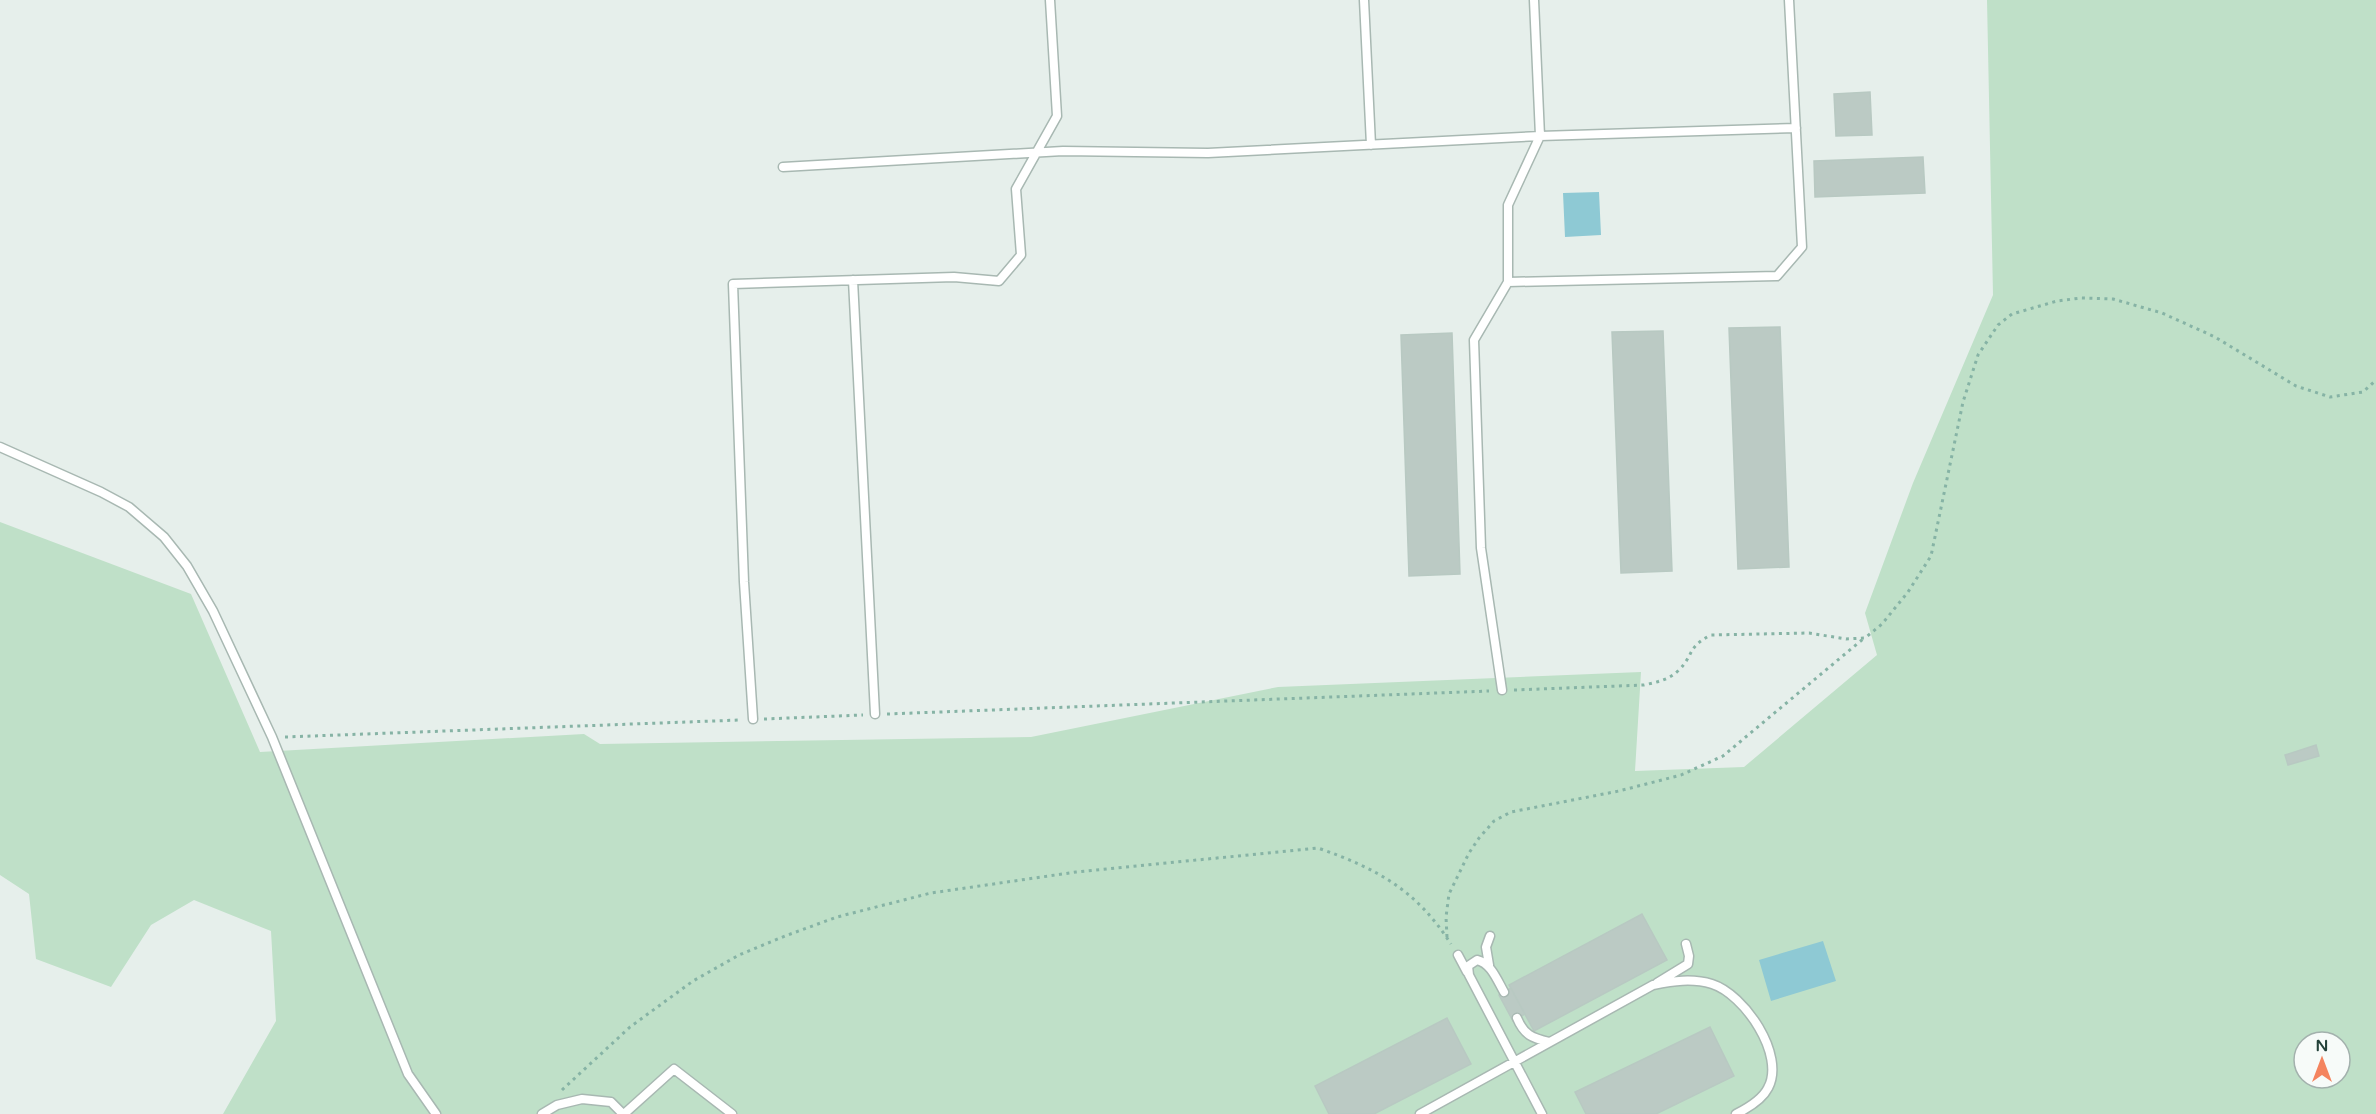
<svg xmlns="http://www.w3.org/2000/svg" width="2376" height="1114" font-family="'Varela Round',sans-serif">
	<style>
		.green { fill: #bfe0c8; fill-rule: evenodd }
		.water { fill: #8ec9d4 }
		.building { fill: #bbcac4; stroke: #b8c9c2; stroke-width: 1.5 }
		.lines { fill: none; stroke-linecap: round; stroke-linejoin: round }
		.service-casing { stroke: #a8b8b2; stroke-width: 11 }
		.path { stroke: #86b3a5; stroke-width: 3; stroke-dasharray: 3 4.5; stroke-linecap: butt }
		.service { stroke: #fff; stroke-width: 8 }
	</style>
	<rect width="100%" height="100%" fill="#e6efeb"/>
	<path class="green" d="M1987,0H2376V1114H223L276,1021L271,931L194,900L151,925L111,987L36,959L29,894L0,875V522L191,594L260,752L584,734L600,744L1031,737L1278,687L1641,672L1635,771L1744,767L1877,655L1865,613L1913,483L1993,295ZM2304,1042H2340V1078H2304Z"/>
	<path class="water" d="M1599,192L1601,235L1565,237L1563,193Z
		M1823,941L1836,981L1771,1001L1759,960Z"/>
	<path class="building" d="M1870,92L1872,135L1836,136L1834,94Z
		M1923,157L1925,193L1815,197L1814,161Z
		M1780,327L1789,567L1738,569L1729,328Z
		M1663,331L1672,571L1621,573L1612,332Z
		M1452,333L1460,574L1409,576L1401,335Z
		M2316,745L2319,756L2288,765L2285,755Z
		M1642,914L1667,960L1534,1031L1509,985Z
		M1511,988L1525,1014L1513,1021L1499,995Z
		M1447,1018L1471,1064L1374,1114H1329L1315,1086Z
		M1710,1027L1734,1076L1656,1114H1586L1575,1092Z"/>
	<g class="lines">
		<defs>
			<path id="service" d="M1364,0L1371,145
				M783,167L1063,151L1208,153L1540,136L1796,128
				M853,280L875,714
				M1508,282L1777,276L1802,247L1789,0
				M0,447L101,492L129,507L164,537L187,566L213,611L272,737L408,1074L436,1114
				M1502,690L1481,548L1474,340L1508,282V205L1540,136L1534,0
				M753,719L744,582L733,284L954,277L999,281L1021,255L1016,189L1057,116L1050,0
				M1458,955L1467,972
				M1489,965L1486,947L1490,936
				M1657,983L1688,964L1689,956L1686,944
				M1504,992C1497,980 1491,963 1477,960L1468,966L1469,975L1542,1114
				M1517,1018C1524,1035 1532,1038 1549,1042
				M542,1114L557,1105L582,1099L611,1102L623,1114
				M624,1114L674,1069L732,1114
				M1420,1114L1653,985C1673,981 1692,978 1712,984C1744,994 1786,1055 1768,1088C1762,1100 1748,1108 1736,1114"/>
		</defs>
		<use href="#service" class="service-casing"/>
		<path class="path" d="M1514,690L1644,685C1657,682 1669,680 1679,670C1694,655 1687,647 1711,635L1809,633L1846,639L1865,638L1882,624L1908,592L1931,556L1963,402L1978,355L1998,325L2012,314L2057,301L2081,298L2113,299L2162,313L2215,337L2296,386L2330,397L2363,392L2376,380
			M887,714L1489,691
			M764,719L863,715
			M285,737L740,720
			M1447,937L1446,917L1449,894L1469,853L1479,838L1494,821L1511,812L1619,791L1681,775L1723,756L1863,639
			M562,1090L630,1027L693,981L739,955L785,936L837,917L931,893L1076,872L1318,848C1378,869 1416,890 1451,944"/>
		<use href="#service" class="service"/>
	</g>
	<g transform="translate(2322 1060)"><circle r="28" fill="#f7fbf9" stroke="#a3b1ad" stroke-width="1.5"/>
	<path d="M0-4.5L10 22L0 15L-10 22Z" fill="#f4845f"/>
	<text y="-9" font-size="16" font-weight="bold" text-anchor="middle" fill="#24423a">N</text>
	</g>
</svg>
